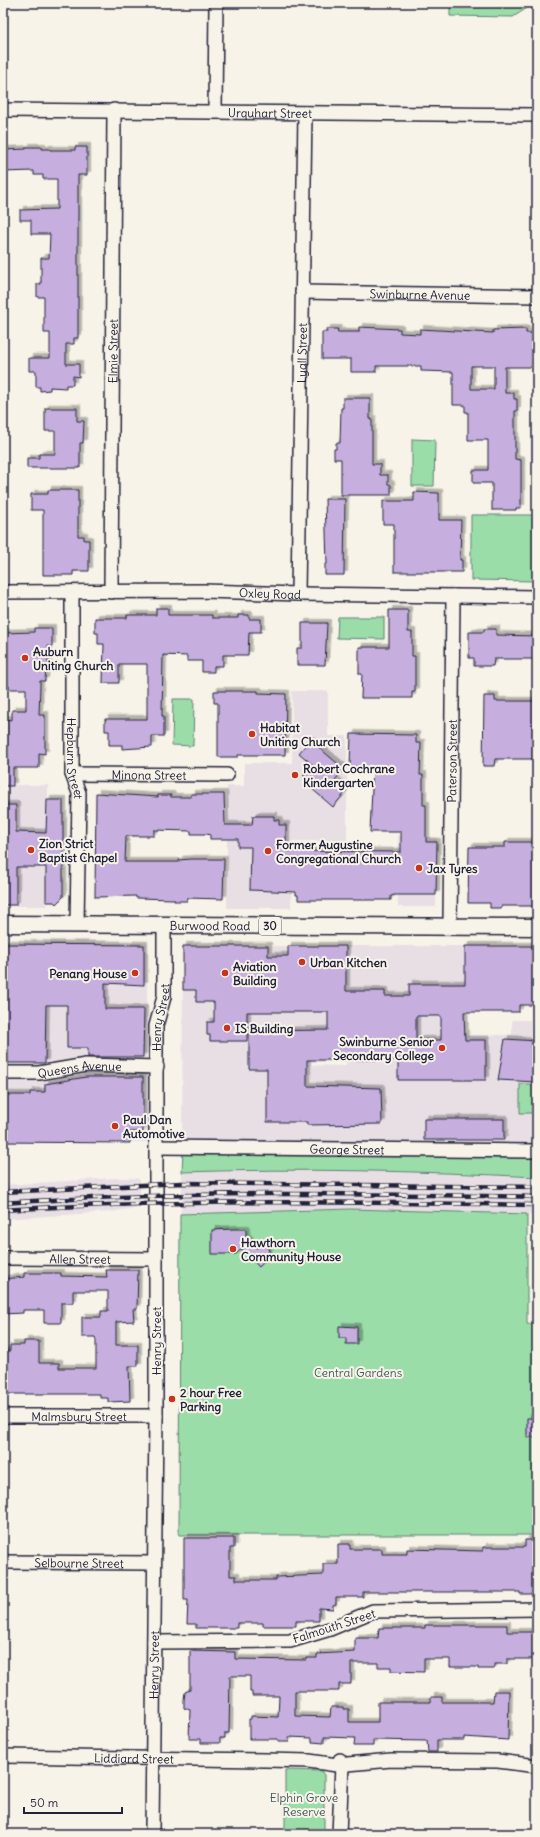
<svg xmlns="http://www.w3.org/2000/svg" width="540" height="1837" font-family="Delius,sans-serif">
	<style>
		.built { fill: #e8dfe5 }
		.green { fill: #9bdda9; stroke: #5e8072 }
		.building { fill: #c6afde; stroke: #22223b; fill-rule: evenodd; filter: url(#shadow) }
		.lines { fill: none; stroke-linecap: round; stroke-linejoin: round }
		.minor-casing { stroke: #22223b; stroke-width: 16 }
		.major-casing { stroke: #22223b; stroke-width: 19 }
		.minor { stroke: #f7f3e8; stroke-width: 13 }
		.major { stroke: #f7f3e8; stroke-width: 16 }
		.rail-casing { stroke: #22223b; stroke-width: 4.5 }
		.rail { stroke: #f7f3e8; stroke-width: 3; stroke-dasharray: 9; stroke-linecap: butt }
		.poi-dot { fill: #c8321e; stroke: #f7f3e8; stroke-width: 1.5 }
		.labels { text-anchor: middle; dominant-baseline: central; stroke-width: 4; stroke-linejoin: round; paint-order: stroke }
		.shield { fill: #f7f3e8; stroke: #62616f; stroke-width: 1 }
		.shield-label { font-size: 11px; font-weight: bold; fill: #22223b }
		.street-label { font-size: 12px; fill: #22223b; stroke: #f7f3e8 }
		.poi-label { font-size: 12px; font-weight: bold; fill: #22223b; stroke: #f7f3e8; text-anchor: start }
		.park-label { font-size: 12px; fill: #465a5c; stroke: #f7f3e8 }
	</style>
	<defs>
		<filter id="shadow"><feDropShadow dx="3.5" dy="-3.5" stdDeviation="0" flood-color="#0004"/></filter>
	</defs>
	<rect width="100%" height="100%" fill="#f7f3e8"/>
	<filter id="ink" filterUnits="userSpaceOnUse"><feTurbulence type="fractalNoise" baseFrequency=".025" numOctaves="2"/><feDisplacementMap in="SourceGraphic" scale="8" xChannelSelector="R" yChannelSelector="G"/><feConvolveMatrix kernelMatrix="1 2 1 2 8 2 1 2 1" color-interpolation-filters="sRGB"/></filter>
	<g filter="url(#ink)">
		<path class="built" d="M292,691H328V736H347V841H292L291,908H227V786H244V763H292Z
			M3,785H48L47,906H3Z
			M398,836L437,837L436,907H398Z
			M3,942L147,943V1142L3,1141Z
			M183,946H344L343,1062H307V1065L346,1066V946H465V1035H512V1020H537V1145L182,1143Z
			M260,1169L361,1170L537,1177V1214L351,1209L180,1214L182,1206V1172Z
			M116,1178H136L140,1180V1207L111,1212L3,1219V1185Z"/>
		<path class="green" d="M450,3H537V9L532,5L513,17L450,16Z
			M412,439L435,440L434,486H412Z
			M471,515H537L536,581L471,580Z
			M338,617H384V639L337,638Z
			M173,699H194L193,746L172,745Z
			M520,1084H537V1113H520Z
			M183,1150L537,1155V1177C419,1171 300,1168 182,1172Z
			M351,1209L527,1214V1324H537V1535H179L180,1214Z
			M285,1770L321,1771L324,1775V1834H285Z"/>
		<path class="building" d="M26,147H42V149H50V150H75V147H87V175H78V338H74V344H66V364H79V377L73,376V385H66V388L50,387V390L40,391V387H36V371H29V358H50V333H44V297H37V284H41V258H49L50,234H31V220H20V210L57,209V179H43V175H34V171L3,172V150L26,149Z
			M359,327L400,329V333L420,334V329L493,333V330L526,329V333H535V367H505V393H514V399H517V411H515V459L521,460V508H516V510H492V483H473V470H488V440H468V412H465V405H453V372L421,371V366H376V372H351V359H322V332H327V329H338L337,332H359ZM471,366H494V389H471Z
			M343,398H370V419H372V464H380V475H388V484L391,485V495H341V459H334V449H336V443H340L341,408H343Z
			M45,408H77V421H84L83,443H80V468H27V458H39V454H55V431H45Z
			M48,490H78V536H84V540H89V571H73V575H43V510H31V494H48Z
			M414,492L439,493V520H461L460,560H462V572H394V524H383V501H414Z
			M325,499H345L344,575H325V564H327Z
			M156,608H168V615H212V618H238V615H249V619H261V632H249L248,655H223V666H214V672H202V661H187V656L163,655L162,716H164V736H152V747L122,749V745H109V731H105V719H147V664H119V683H103L104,644H98V633H95V618H127V615H156Z
			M389,610H408V632H412V656H415V692H412V698H361L362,674H359V647H389Z
			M302,623H327L325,665H297V648H302Z
			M34,628H52V647L48,646V667H46L45,681H40V686L39,715H45V754L39,753V768H13V786H3V719L12,720V710H26V689H9V686H3V633L34,632Z
			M484,629H496V635L537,636V659H494L493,666H474V658H469V632H484Z
			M214,691H258V693L286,694L285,755H238V757H218V703H214Z
			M484,696H495V701H537V759H495L494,766H483Z
			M351,734L416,735V743H421L420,775H423V805H426V842H437L436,895H394L391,896V900H298V895H296V892L250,890L251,847H238V839H210V835L207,834H191V831L154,830V836H126L125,862H179V860L191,859H224L223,899L187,898V901H174V899L136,898V896L95,897L96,793L158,797V795H171V797H191V794H224L225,825H252L253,816H274V820H279V825H286V851L401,852V832H370L373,767H350Z
			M310,740L344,769L335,780L344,788V794L333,807L304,782L307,779L303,775L313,765L299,753Z
			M47,800H63V897L56,904L54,902H46V867H16V905H3V805H16V832L46,833Z
			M505,842H537V906H501V908H490V903H468L469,847H505Z
			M3,944L144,945V985L105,983V1009H144L143,1057H88V1048H67V1005H46L45,1063H3Z
			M183,946H268V956H288V946H346V991H385V996H409V984H465V946H537V1005H519V1012H464L465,1040H486V1080H398V1060H307V1086L381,1088L382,1124L307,1125V1122H267V1069H249V1031L328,1030V1012H247V1041H210V1035H207V1022H214V1002H196V990H183ZM416,1016H441V1040H416Z
			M505,1039L537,1041V1082L498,1080Z
			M86,1077H143V1132H130V1143L3,1142V1095H30V1092H45V1084Z
			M424,1119H504V1140H424Z
			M232,1229H246V1237L256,1248L263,1244L269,1250L267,1259L259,1267L242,1249L236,1254H212V1230Z
			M106,1270H138L137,1309H133L134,1321L116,1322V1345H138V1366H129L130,1401L108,1402V1398H100V1394H3V1351H10V1345H24V1341H39V1363H59V1368H96V1340L95,1337H82V1317H101V1311H108V1291H73V1303H61V1323H44V1310H23V1313L3,1314V1279L24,1277V1273H61V1276L107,1277Z
			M339,1326L357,1327V1344H346V1338H339Z
			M527,1418H537V1437H527Z
			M184,1538H234V1548H230V1576H236V1580H276V1577L323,1575V1564H338V1544H350V1549H382V1554H407V1549L483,1551V1547H525V1540H537V1594H520V1592H363V1597H336V1604L333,1605V1609L319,1608V1621H296V1626H263V1623H237V1628H196V1624H187L188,1600H184Z
			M425,1625H507V1632H537V1659H507V1664H494V1669H478V1667H450V1659H424V1672L391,1671V1667H378V1663H351V1684H339V1691H295V1716L330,1717L331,1707H343V1709H349V1722H378V1702H431V1697H442V1702H493L494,1691H509L508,1740L464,1737V1740H437V1752H428L427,1741L373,1740V1746H354L355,1738L324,1737V1743L312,1742V1738L289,1737V1742H278V1739H249V1719H251V1716L278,1717L279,1696H252V1692H250V1676H230L229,1733H225V1738H220V1743H201V1739H189L190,1710L184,1708V1700L185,1692L190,1690V1651L235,1652V1659L307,1660V1658H317V1654L355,1652V1638H378L379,1628H425Z"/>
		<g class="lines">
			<defs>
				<g id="minor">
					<path id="s1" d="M3,110L537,115"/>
					<path d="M215,111L216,3"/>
					<path id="s2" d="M302,292L537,296"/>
					<path id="s3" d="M3,592L204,591L298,594L537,597"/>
					<path id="s4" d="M72,592V774L79,793L77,925"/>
					<path id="s5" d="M111,592L114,110"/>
					<path id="s6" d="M298,594L305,113"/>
					<path id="s7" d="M72,774L227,775"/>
					<path id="s8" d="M450,927L453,596"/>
					<path id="s9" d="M3,1073H39L86,1065L157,1067"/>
					<path id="s10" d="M157,1147L537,1151"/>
					<path id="s11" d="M3,1258L156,1259"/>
					<path id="s12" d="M3,1416H156"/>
					<path id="s13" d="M3,1562L154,1563"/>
					<path d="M154,1642L290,1641L330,1629L373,1611L537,1609"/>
					<path id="s14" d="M3,1756L266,1760L309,1761L337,1765L391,1760L498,1761L537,1766"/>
					<path id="s15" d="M152,1834L156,1416V1026L164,997V925"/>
					<path d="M339,1834L342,1765L340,1760"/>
				</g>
				<g id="major">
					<path id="s16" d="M3,924L537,927"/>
				</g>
			</defs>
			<use href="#minor" class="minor-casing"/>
			<use href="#major" class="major-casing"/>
			<use href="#minor" class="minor"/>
			<use href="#major" class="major"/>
			<defs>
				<path id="rail" d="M3,1192L182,1183L537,1187
					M3,1203C181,1191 359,1193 537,1197
					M3,1210C181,1199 359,1202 537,1205"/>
			</defs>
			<use href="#rail" class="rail-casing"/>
			<use href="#rail" class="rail"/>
		</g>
	</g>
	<g class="poi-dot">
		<circle cx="25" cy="658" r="4"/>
		<circle cx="252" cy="734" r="4"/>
		<circle cx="295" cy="775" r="4"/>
		<circle cx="31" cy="850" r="4"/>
		<circle cx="268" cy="851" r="4"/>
		<circle cx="419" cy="868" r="4"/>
		<circle cx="302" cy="962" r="4"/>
		<circle cx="135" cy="973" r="4"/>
		<circle cx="225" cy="973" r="4"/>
		<circle cx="227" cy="1028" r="4"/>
		<circle cx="442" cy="1048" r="4"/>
		<circle cx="115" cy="1126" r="4"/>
		<circle cx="233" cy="1249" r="4"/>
		<circle cx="172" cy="1399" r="4"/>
	</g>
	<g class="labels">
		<rect class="shield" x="259" y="917" width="22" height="18" rx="3"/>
		<g class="shield-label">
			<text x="270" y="926">30</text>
		</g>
		<g class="street-label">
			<text stroke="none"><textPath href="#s1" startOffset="267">Urquhart Street</textPath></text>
			<text stroke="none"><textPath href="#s2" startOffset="118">Swinburne Avenue</textPath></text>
			<text stroke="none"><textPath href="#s5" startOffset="241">Elmie Street</textPath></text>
			<text stroke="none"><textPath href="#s6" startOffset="241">Lyall Street</textPath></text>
			<text stroke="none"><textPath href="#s3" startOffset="267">Oxley Road</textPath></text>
			<text stroke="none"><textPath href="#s4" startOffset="167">Hepburn Street</textPath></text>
			<text stroke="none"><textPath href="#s8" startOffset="166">Paterson Street</textPath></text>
			<text stroke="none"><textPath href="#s7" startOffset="77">Minona Street</textPath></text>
			<text stroke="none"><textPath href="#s16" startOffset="207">Burwood Road</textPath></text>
			<text stroke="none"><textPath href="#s15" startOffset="817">Henry Street</textPath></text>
			<text stroke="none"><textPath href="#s9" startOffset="77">Queens Avenue</textPath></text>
			<text stroke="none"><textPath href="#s10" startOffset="190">George Street</textPath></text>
			<text stroke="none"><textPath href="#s11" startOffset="77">Allen Street</textPath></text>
			<text transform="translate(156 1341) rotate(-90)">Henry Street</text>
			<text stroke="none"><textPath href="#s12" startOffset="76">Malmsbury Street</textPath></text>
			<text stroke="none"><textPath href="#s13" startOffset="76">Selbourne Street</textPath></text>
			<text transform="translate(334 1626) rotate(-18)">Falmouth Street</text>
			<text stroke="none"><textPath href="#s15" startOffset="169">Henry Street</textPath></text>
			<text stroke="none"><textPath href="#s14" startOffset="131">Liddiard Street</textPath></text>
		</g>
		<g class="poi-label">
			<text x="33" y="651">Auburn<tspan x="33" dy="14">Uniting Church</tspan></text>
			<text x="260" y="727">Habitat<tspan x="260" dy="14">Uniting Church</tspan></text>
			<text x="303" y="768">Robert Cochrane<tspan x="303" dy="14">Kindergarten</tspan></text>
			<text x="39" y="843">Zion Strict<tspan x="39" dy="14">Baptist Chapel</tspan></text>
			<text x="276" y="844">Former Augustine<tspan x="276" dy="14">Congregational Church</tspan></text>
			<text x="427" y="868">Jax Tyres</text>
			<text x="310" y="962">Urban Kitchen</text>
			<text x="233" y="966">Aviation<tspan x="233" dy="14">Building</tspan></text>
			<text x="127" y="973" text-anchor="end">Penang House</text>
			<text x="235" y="1028">IS Building</text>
			<text x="434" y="1041" text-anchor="end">Swinburne Senior<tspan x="434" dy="14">Secondary College</tspan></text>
			<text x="123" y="1119">Paul Dan<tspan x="123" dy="14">Automotive</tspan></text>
			<text x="241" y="1242">Hawthorn<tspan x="241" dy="14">Community House</tspan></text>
			<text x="180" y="1392">2 hour Free<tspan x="180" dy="14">Parking</tspan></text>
		</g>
		<g class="park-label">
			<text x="358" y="1372">Central Gardens</text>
			<text x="304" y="1797">Elphin Grove<tspan x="304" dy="14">Reserve</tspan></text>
		</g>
	</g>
	<rect width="540" height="1837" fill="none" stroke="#f7f3e8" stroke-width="16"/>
	<rect x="8" y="8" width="524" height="1821" fill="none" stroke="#22223b" stroke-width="1.5" filter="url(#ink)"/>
	<path d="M24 1807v6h98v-6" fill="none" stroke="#22223b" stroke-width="2"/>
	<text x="30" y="1807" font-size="12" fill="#22223b" stroke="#f7f3e8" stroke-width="3" paint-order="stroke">50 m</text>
</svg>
